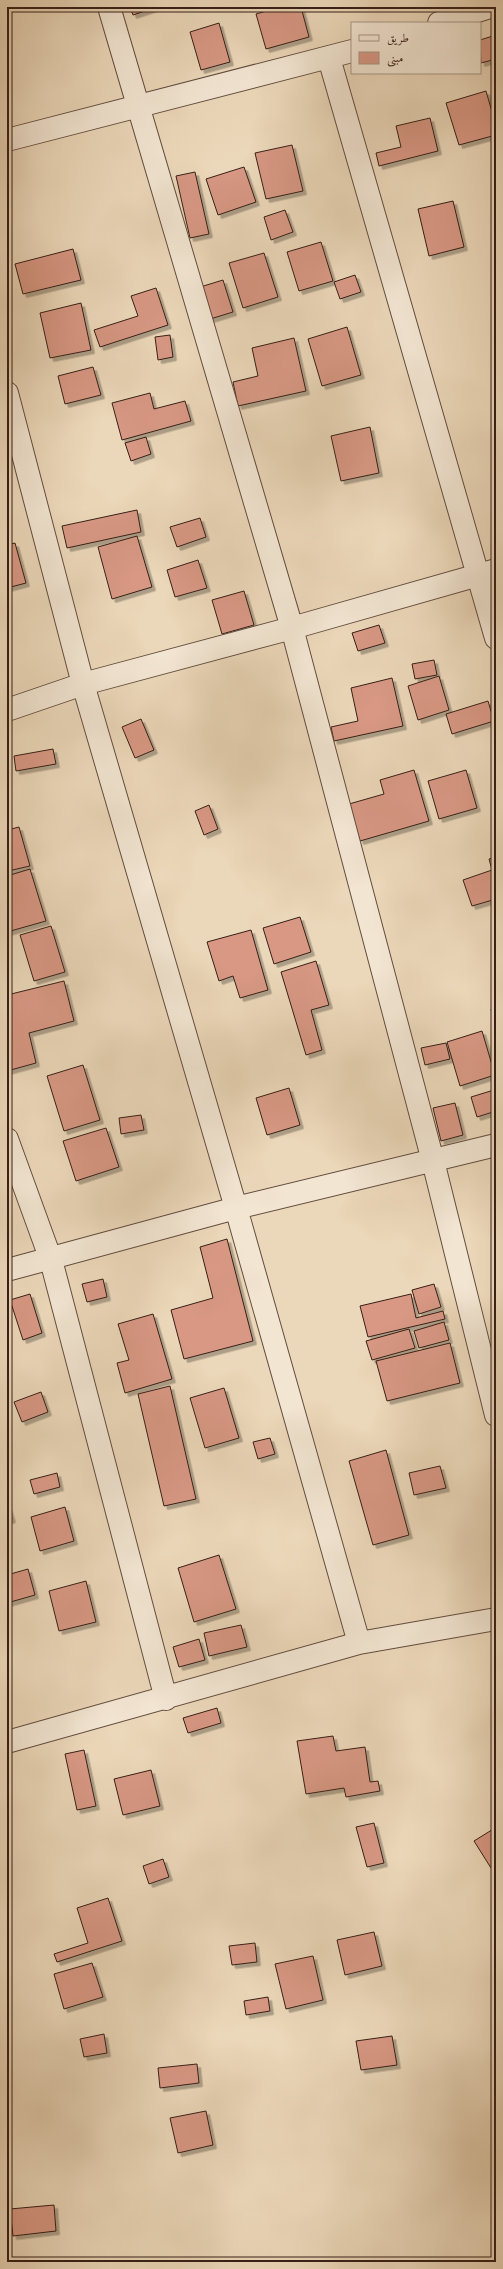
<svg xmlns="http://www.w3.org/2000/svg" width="503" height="2269" font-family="'Sorts Mill Goudy',Amiri,serif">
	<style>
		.building { fill: #d89884; stroke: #361f16; filter: url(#shadow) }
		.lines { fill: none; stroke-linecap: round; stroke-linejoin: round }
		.minor-casing { stroke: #634d3f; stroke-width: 24 }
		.minor { stroke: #f2e5d2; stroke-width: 22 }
	</style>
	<defs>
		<filter id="shadow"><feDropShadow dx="3.5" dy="3.5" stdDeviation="0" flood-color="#0004"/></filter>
	</defs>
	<rect width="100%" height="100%" fill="#ebd7b9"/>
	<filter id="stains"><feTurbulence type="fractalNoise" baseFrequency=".005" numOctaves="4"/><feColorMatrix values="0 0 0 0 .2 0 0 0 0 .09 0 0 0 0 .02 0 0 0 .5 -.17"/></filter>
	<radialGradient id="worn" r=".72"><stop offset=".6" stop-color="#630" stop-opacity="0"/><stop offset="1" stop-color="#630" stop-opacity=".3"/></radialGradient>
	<path class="building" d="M130,7H154V8L133,15Z
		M280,7H301L309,37L266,49L256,14Z
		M219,23L230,62L201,70L190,32Z
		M496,35V59L481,63L480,40Z
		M486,91L496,126V135L459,145L446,103Z
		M430,118L438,151L379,166L376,153L401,147L396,126Z
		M292,145L303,191L266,199L255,153Z
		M244,167L256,202L218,215L206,179Z
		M195,172L209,234L190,238L176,176Z
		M453,201L464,247L429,256L418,209Z
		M285,210L293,232L271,240L264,217Z
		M321,242L333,281L299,291L287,252Z
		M73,249L81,280L23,294L15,264Z
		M264,253L278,297L243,308L229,263Z
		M355,275L361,292L340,299L334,282Z
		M223,280L233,312L207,320L197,288Z
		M156,288L168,325L100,347L94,330L138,316L131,296Z
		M81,303L91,350L50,358L40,313Z
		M347,327L361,375L322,386L308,339Z
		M170,335L173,357L158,360L155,337Z
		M294,338L306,391L238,406L233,382L258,376L252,348Z
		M93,367L101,395L65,404L58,376Z
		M150,393L154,409L185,401L191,421L122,440L112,403Z
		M370,427L379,473L341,481L331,436Z
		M146,437L151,454L131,461L125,443Z
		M137,510L141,532L67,548L62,526Z
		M200,518L206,537L177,547L170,527Z
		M137,536L152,587L112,599L98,547Z
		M15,543L26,583L7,588V545Z
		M198,560L207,588L175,597L167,570Z
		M244,591L254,625L222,634L212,600Z
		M379,625L385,643L358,651L352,633Z
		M434,660L437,675L415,679L412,664Z
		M439,676L449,710L418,720L408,686Z
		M392,678L403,726L334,741L331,727L358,721L351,688Z
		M488,701L494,721L452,734L446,714Z
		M141,719L154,750L135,758L122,727Z
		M53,749L56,764L16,771L14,756Z
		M414,770L429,821L360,841L349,804L384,794L380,780Z
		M466,770L477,808L439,819L428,781Z
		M209,805L218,829L204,835L195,811Z
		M19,827L30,866L8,871L7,830Z
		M496,857V899L472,906L463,880L492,870L489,859Z
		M30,869L46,921L7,932V876Z
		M300,917L311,952L274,964L263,928Z
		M51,926L65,972L34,981L20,935Z
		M251,930L268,990L240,998L233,976L219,981L207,942Z
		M316,961L329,1005L311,1010L322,1050L306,1055L281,972Z
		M64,981L74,1021L29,1033L36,1063L7,1071V995Z
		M496,1008V1029L491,1009Z
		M482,1031L495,1075L460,1086L447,1042Z
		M446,1043L450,1059L425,1065L421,1048Z
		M83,1065L100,1120L64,1131L47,1076Z
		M289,1088L300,1125L267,1135L256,1098Z
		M494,1090L496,1111L477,1117L471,1097Z
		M455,1103L463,1135L441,1141L433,1108Z
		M141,1115L144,1130L121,1134L119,1118Z
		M106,1128L119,1167L76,1181L63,1141Z
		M227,1239L253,1341L184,1359L171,1310L213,1298L200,1247Z
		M103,1279L107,1297L87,1302L82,1284Z
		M434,1284L441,1307L419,1314L412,1290Z
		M30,1294L42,1333L23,1340L10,1300Z
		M411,1294L416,1318L443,1311L445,1319L368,1337L360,1306Z
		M153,1314L172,1379L125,1393L117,1363L129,1360L118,1324Z
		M444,1322L449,1340L419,1348L414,1331Z
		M409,1329L415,1348L372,1360L366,1341Z
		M450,1343L460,1383L387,1401L376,1361Z
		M170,1386L196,1499L164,1506L138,1394Z
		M224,1388L239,1438L205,1448L190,1398Z
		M41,1392L48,1412L22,1422L14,1402Z
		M270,1438L275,1454L258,1459L253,1442Z
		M386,1450L409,1535L373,1545L349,1461Z
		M440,1466L446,1488L414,1495L409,1473Z
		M57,1473L60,1487L34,1494L30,1480Z
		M7,1503L12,1519L7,1521Z
		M65,1507L74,1541L40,1551L31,1517Z
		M219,1555L236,1609L194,1622L178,1568Z
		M28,1569L35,1595L7,1603V1575Z
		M86,1581L96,1622L59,1631L49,1591Z
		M241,1625L247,1647L209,1656L204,1633Z
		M199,1639L205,1660L179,1667L173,1647Z
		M217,1708L221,1723L188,1733L183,1718Z
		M333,1736L336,1751L365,1747L370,1782L378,1781L380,1791L346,1797L344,1788L306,1794L297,1741Z
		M84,1750L96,1806L77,1810L65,1754Z
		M151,1770L160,1806L123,1815L114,1779Z
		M374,1823L384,1863L367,1867L356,1827Z
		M495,1828L496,1866L491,1868L474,1841Z
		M163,1859L169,1877L149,1884L143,1866Z
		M108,1898L122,1941L57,1962L54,1954L88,1943L77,1908Z
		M374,1932L382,1966L345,1975L337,1940Z
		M255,1943L257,1962L232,1965L229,1946Z
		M313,1956L323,2000L286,2009L275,1964Z
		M92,1963L103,1997L64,2009L54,1974Z
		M268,1997L270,2011L246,2015L244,2001Z
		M104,2034L107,2053L84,2057L80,2039Z
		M392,2036L397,2065L361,2070L356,2041Z
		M197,2064L199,2083L160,2088L158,2068Z
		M206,2111L213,2145L178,2153L170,2118Z
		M54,2205L56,2231L13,2236L10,2209Z"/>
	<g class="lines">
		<defs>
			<path id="minor" d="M109,7L292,628L433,1161L496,1415
				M439,23L490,7
				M329,58L496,638
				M7,140L352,51
				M7,393L83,684L236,1208L359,1643
				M7,710L83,684L292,628L496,570
				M7,1139L51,1260L166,1699
				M7,1270L236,1208L496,1145
				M7,1742L359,1643L496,1619"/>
		</defs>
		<use href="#minor" class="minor-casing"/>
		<use href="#minor" class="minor"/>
	</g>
	<rect width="503" height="2269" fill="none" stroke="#ebd7b9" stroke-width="24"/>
	<rect x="8" y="8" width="487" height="2253" fill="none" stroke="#361f16" stroke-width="2"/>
	<rect x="12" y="12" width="479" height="2245" fill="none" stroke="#361f16"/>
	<rect x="351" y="22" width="130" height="52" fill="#f2e5d2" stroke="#a79687"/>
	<rect x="359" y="35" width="20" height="6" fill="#f2e5d2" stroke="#a79687"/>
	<text x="387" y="42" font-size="12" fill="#361f16">طريق</text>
	<rect x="359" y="52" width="20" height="12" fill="#d89884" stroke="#a79687"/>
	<text x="387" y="62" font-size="12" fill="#361f16">مبنى</text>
	<rect width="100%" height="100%" filter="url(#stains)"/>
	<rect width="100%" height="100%" fill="url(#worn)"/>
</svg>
